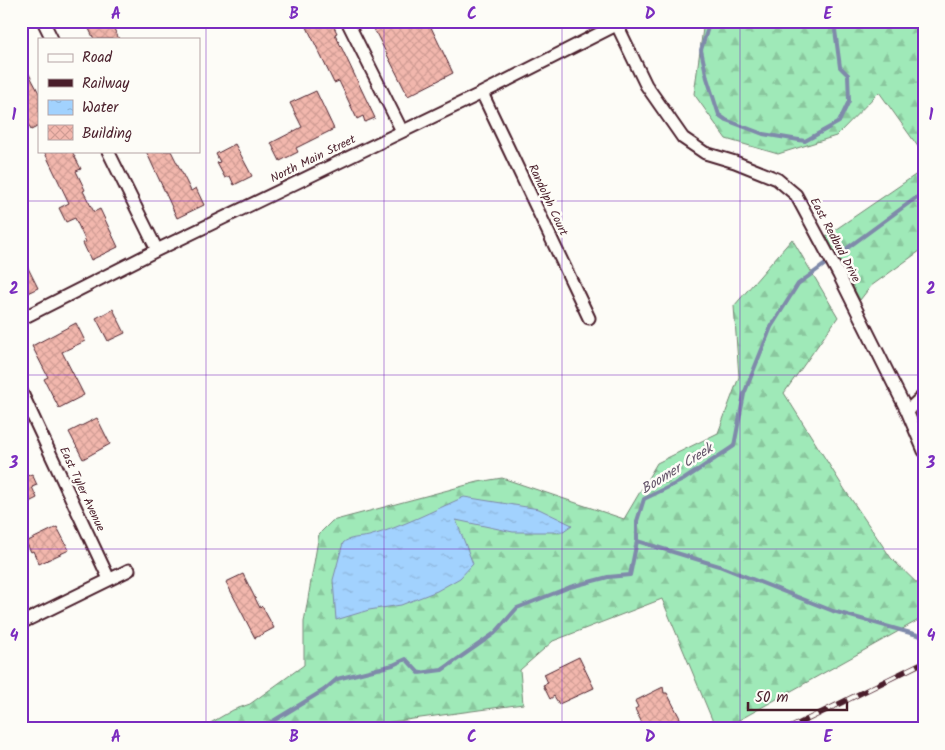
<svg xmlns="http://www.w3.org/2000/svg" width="945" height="750" font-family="Kalam,sans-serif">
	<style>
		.forest { fill: url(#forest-firs); stroke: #748472 }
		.water { fill: url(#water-ripples); stroke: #7f8aaa }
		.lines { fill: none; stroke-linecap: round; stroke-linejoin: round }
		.stream { stroke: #7f8aaa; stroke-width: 4 }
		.building { fill: url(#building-cross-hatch); stroke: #4a1f2b }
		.street-casing { stroke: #4a1f2b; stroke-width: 15 }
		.street { stroke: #fdfcf7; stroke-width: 11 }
		.rail-casing { stroke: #4a1f2b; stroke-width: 5.5 }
		.rail { stroke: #fdfcf7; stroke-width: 4; stroke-dasharray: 11; stroke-linecap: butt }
		.grid { fill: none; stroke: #7b2cbf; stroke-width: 1; stroke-opacity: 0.55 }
		.labels { text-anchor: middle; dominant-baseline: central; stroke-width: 5; stroke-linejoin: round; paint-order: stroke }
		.street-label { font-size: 12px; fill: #4a1f2b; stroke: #fdfcf7 }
		.water-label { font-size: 14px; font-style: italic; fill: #64556a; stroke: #fdfcf7 }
		.neatline { fill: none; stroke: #7b2cbf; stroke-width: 2 }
		.grid-label { font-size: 16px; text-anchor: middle; font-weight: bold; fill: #7b2cbf }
	</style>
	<defs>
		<pattern id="forest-firs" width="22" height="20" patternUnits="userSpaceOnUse" patternTransform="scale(1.25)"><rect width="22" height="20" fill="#9fe9b8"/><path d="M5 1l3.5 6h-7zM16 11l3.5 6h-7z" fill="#8ac79e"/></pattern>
		<pattern id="water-ripples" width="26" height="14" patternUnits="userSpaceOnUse" patternTransform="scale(1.25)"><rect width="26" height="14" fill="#a2d2fe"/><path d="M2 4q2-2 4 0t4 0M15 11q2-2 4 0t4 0" fill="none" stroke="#8db4da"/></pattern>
		<pattern id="building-cross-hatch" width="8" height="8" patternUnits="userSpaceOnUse" patternTransform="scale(1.25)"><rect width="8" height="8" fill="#f2b7ad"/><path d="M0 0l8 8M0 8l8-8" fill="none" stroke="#d19d95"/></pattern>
	</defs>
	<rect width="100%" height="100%" fill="#fdfcf7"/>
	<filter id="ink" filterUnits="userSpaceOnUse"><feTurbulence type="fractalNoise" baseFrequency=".02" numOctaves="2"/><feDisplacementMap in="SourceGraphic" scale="10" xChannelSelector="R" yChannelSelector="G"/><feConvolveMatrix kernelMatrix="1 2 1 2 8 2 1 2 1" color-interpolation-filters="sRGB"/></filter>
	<g filter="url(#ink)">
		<path class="forest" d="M704,21H924V155L879,92L836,136L778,154L726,139L694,94Z
			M924,169V248L871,286L860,300L826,236Z
			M792,239L838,317L784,393L845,490L891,558L924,590V617L723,729H716L662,599L553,641L520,670L523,704L369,725L368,729H200L233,710L250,704L304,665V622L319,534L332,521L478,482L502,478L624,519L657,463L718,433L739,377L734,306Z"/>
		<path class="water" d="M464,497L539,509L572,525L562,532H513L456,520L473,564L460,578L437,591L401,605L369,610L336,620L333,580L343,543C349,537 360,538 369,536C402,527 432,511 464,497Z"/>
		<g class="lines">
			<path class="stream" d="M710,21L701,50L707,78L719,115L726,120L763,134L805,141L839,122L849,101L848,75L840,67L835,30L841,21
				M637,541L719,566L833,611L921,636L924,634
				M260,729L324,690L337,679L393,665L406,659L419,673L442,670L495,633L517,608L570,587L608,577L630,575L637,541V521L644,499L683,480L734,446L744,394L771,327L798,284L924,192"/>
		</g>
		<path class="building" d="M85,21H110L119,39H94Z
			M304,21H331L337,33L335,34L375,118L365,122L363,116L357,119L339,81L334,83Z
			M370,21H428L453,73L408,96Z
			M21,59L39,93V126L31,130L21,110Z
			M316,91L334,129L296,148L298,152L280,161L271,143L302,127L290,103Z
			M235,144L252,176L234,185L230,176L225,178L217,163L220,162L216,154Z
			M44,151H72L81,169L76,171L85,190L83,191L94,212L100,209L118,247L91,260L83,243L86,242L75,218L66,222L59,208L69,203Z
			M146,151H171L191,191L196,188L204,205L177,218Z
			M21,254L38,288L21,296Z
			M113,309L125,333L108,341L96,318Z
			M76,323L85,341L62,352L84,395L59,408L44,379L48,377L32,346Z
			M97,418L110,444L83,459L69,432Z
			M21,464L27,476L32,474L37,485L32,487L37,498L21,506Z
			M57,527L69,550L39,564L33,551L31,552L26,542Z
			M243,574L260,608L262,606L274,628L255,638L226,582Z
			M579,657L594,688L559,704L554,696L550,699L543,685L548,683L544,674Z
			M663,687L664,693H667L682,722L678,723L681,729H645L635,709L638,707L635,701Z"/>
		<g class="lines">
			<defs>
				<path id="street" d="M43,21L52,39
					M347,21L402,131
					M617,25L646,85L683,138L705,153L735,162L777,179L796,195L839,275L907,411L924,451
					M482,93L589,318
					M108,151L157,250
					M21,319L157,250L482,93L624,21
					M21,391L109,579
					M907,411L924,395
					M21,623L129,570"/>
			</defs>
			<use href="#street" class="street-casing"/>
			<use href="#street" class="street"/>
			<defs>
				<path id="rail" d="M788,729L924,662"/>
			</defs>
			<use href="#rail" class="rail-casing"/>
			<use href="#rail" class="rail"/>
		</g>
	</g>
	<path class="grid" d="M206,21V729M384,21V729M562,21V729M740,21V729M21,201H924M21,375H924M21,549H924"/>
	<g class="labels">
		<g class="street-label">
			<text transform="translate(313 159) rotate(-26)">North Main Street</text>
			<text transform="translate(548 200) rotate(65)">Randolph Court</text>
			<text transform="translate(835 240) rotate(62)">East Redbud Drive</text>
			<text transform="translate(82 489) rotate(65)">East Tyler Avenue</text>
		</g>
		<g class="water-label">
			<text transform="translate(677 469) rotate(-32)">Boomer Creek</text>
		</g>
	</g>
	<rect width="945" height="750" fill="none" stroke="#fdfcf7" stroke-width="55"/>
	<rect x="38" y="38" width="162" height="115" fill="#fdfcf7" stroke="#b5a4a5"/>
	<rect x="48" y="54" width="25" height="8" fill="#fdfcf7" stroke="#b5a4a5"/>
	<text x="82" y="62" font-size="15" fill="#4a1f2b">Road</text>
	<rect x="48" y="79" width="25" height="8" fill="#4a1f2b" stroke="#b5a4a5"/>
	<text x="82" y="88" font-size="15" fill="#4a1f2b">Railway</text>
	<rect x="48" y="100" width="25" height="15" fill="url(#water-ripples)" stroke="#b5a4a5"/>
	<text x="82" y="112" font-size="15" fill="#4a1f2b">Water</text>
	<rect x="48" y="125" width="25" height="15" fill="url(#building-cross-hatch)" stroke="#b5a4a5"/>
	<text x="82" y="138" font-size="15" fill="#4a1f2b">Building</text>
	<path d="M748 702v8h99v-8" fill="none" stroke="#4a1f2b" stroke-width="2.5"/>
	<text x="755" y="702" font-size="15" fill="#4a1f2b" stroke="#fdfcf7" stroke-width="4" paint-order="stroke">50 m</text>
	<rect x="28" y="28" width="890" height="694" class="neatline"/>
	<g class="grid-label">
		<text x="116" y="19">A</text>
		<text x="294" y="19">B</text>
		<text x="472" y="19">C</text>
		<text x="650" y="19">D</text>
		<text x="828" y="19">E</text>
		<text x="14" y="120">1</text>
		<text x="931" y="120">1</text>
		<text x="14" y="294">2</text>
		<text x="931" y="294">2</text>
		<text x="14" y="468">3</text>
		<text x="931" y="468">3</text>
		<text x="14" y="641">4</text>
		<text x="931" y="641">4</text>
		<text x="116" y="742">A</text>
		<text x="294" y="742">B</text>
		<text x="472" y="742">C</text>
		<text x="650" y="742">D</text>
		<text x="828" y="742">E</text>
	</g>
</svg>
